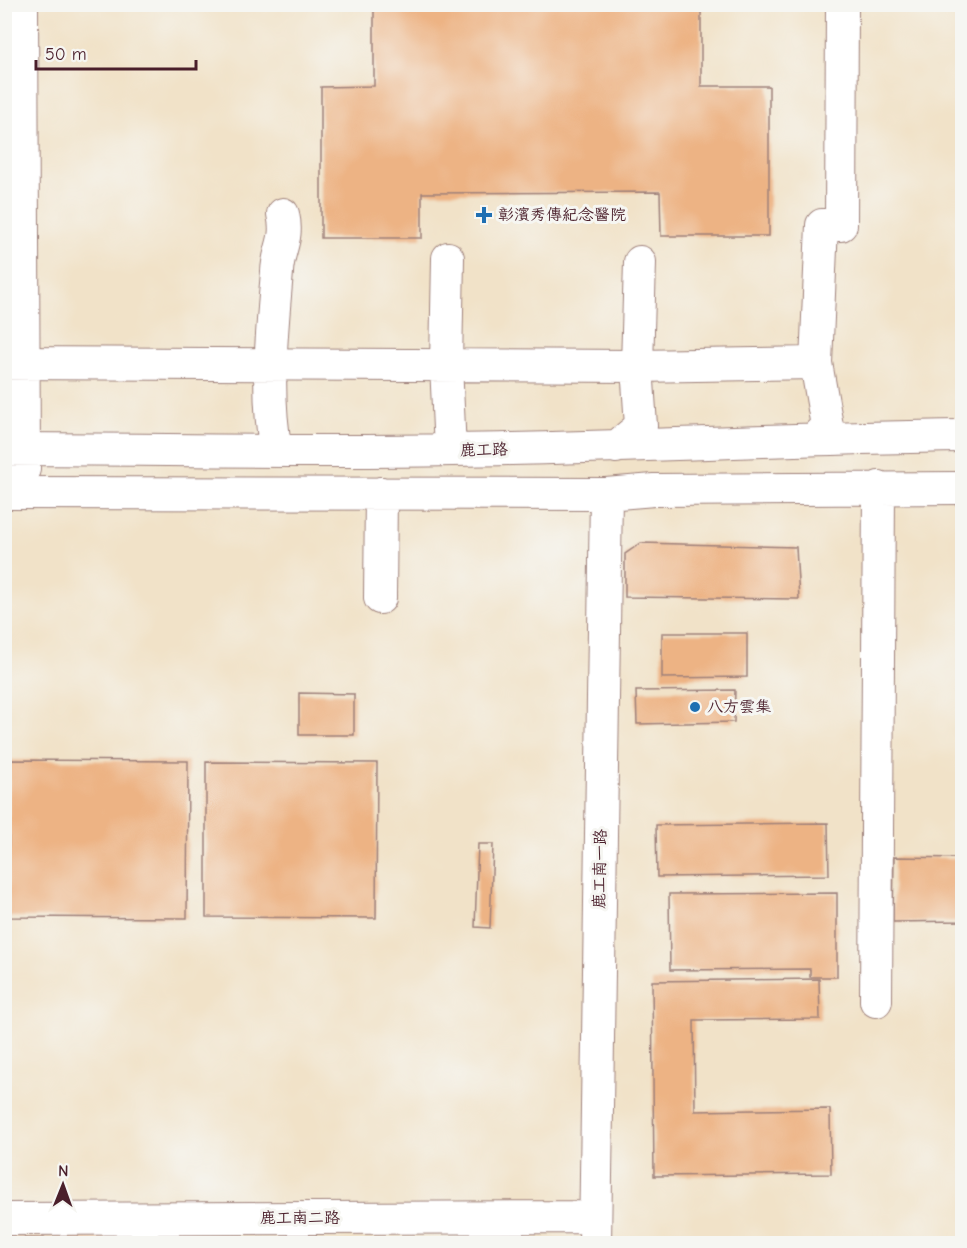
<svg xmlns="http://www.w3.org/2000/svg" width="967" height="1248" font-family="'Comic Neue','LXGW WenKai TC',sans-serif">
	<style>
		.building { fill: #edb384 }
		.lines { fill: none; stroke-linecap: round; stroke-linejoin: round }
		.minor-casing { stroke: #9e807a; stroke-width: 34 }
		.minor { stroke: #fff; stroke-width: 32 }
		.poi-dot { fill: #1f6fb2; stroke: #f6f6f2; stroke-width: 2 }
		.labels { text-anchor: middle; dominant-baseline: central; stroke-width: 6; stroke-linejoin: round; paint-order: stroke }
		.poi-label { font-size: 16px; fill: #4a1f2b; stroke: #f6f6f2; text-anchor: start }
		.street-label { font-size: 16px; fill: #4a1f2b; stroke: #f6f6f2 }
	</style>
	<rect width="100%" height="100%" fill="#f6f6f2"/>
	<filter id="ink" filterUnits="userSpaceOnUse"><feTurbulence type="fractalNoise" baseFrequency=".0167" numOctaves="2"/><feDisplacementMap in="SourceGraphic" scale="12" xChannelSelector="R" yChannelSelector="G"/><feConvolveMatrix kernelMatrix="1 2 1 2 8 2 1 2 1" color-interpolation-filters="sRGB"/></filter>
	<filter id="wash" filterUnits="userSpaceOnUse"><feTurbulence type="fractalNoise" baseFrequency=".008" numOctaves="4" result="noise"/><feDisplacementMap in="SourceGraphic" scale="24" xChannelSelector="R" yChannelSelector="G"/><feGaussianBlur stdDeviation="1.35" result="paint"/><feColorMatrix in="noise" values="0 0 0 0 0 0 0 0 0 0 0 0 0 0 0 0 0 1.4 0 .05"/><feComposite in="paint" operator="in"/></filter>
	<g filter="url(#wash)">
		<rect width="100%" height="100%" fill="#f1e2c8"/>
		<g id="blocks">
			<path class="building" d="M374,4H701V86H769V236H661L660,192L422,193V238H321V87L374,86Z
				M641,543L796,547L799,599L625,597V554Z
				M662,633H747V677L662,678Z
				M735,690L734,722L637,724L636,691Z
				M299,693L354,694V735H299Z
				M9,760L188,761L187,918L8,917Z
				M206,762L377,763L376,918L206,917Z
				M828,823L829,875L657,877L656,825Z
				M478,844H493L490,928L475,927Z
				M894,857L962,858V921L893,922Z
				M837,893V977H810V969L670,970L669,894Z
				M819,979L820,1019L694,1020L695,1111L830,1109L831,1174L654,1176L652,981Z
				M4,1238L283,1241V1244H4Z"/>
		</g>
	</g>
	<g filter="url(#ink)">
		<use href="#blocks" fill-opacity="0" stroke="#9e807a" stroke-width="1.5"/>
		<g class="lines">
			<defs>
				<path id="minor" d="M22,4L24,469
					M448,258L446,365L450,450
					M4,363L637,366L816,363
					M815,438L827,426L816,363L822,225H841L842,4
					M616,447L641,426L637,366L640,262
					M4,449C154,449 303,453 452,450C623,448 792,438 962,436
					M276,451C265,391 272,333 277,272C278,248 289,240 283,214
					M4,493L606,494L654,490L962,488
					M380,598L381,493
					M876,1001L879,487
					M4,1219L595,1217
					M595,1244L606,494"/>
			</defs>
			<use href="#minor" class="minor-casing"/>
			<use href="#minor" class="minor"/>
		</g>
	</g>
	<g class="poi-dot">
		<path d="M481 206h6v6h6v6h-6v6h-6v-6h-6v-6h6z"/>
		<circle cx="695" cy="707" r="6"/>
	</g>
	<g class="labels">
		<g class="poi-label">
			<text x="498" y="215">彰濱秀傳紀念醫院</text>
			<text x="707" y="707">八方雲集</text>
		</g>
		<g class="street-label">
			<text transform="translate(484 450) rotate(-1)">鹿工路</text>
			<text transform="translate(600 869) rotate(-89)">鹿工南一路</text>
			<text x="300" y="1218">鹿工南二路</text>
		</g>
	</g>
	<rect width="967" height="1248" fill="none" stroke="#f6f6f2" stroke-width="24"/>
	<g transform="translate(63 1185) rotate(1)" stroke="#f6f6f2" stroke-width="4.5" paint-order="stroke">
	<path d="M0-4.5L10 22L0 15L-10 22Z" fill="#4a1f2b"/>
	<text y="-9" font-size="16" font-weight="bold" text-anchor="middle" fill="#4a1f2b">N</text>
	</g>
	<path d="M36 60v9h160v-9" fill="none" stroke="#4a1f2b" stroke-width="3"/>
	<text x="45" y="60" font-size="18" fill="#4a1f2b" stroke="#f6f6f2" stroke-width="4.5" paint-order="stroke">50 m</text>
</svg>
